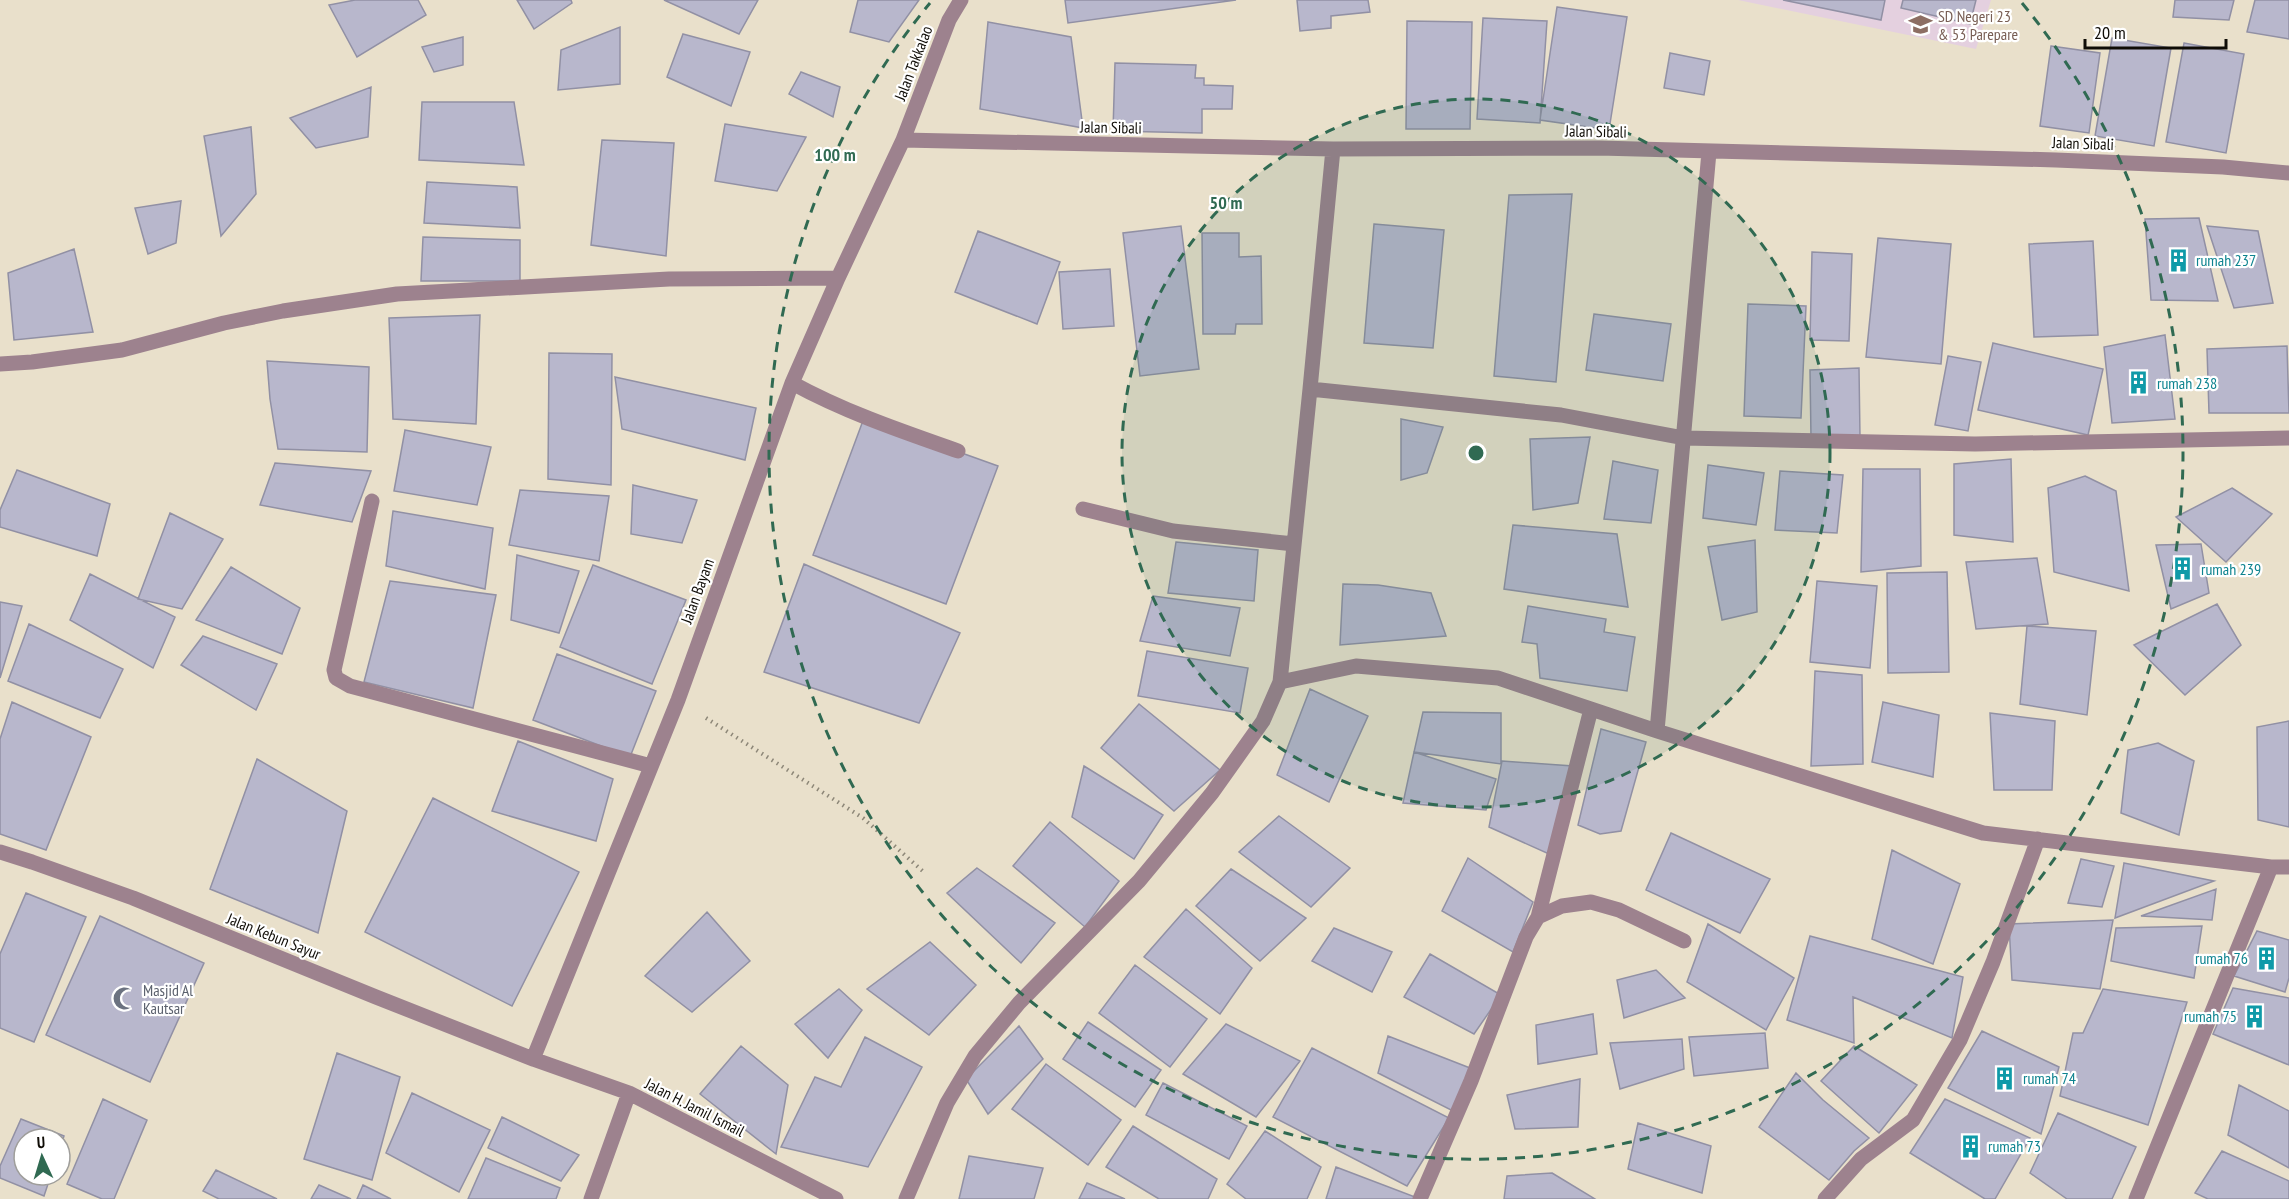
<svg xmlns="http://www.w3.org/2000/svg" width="2289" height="1199" font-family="'PT Sans Narrow',sans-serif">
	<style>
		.education { fill: #e4d0df }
		.building { fill: #b8b7cc; stroke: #9190a4; stroke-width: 1.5 }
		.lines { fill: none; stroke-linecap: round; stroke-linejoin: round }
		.path { stroke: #8d8778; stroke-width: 4; stroke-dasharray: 1.5 4.5; stroke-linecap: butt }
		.street { stroke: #9d828e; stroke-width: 15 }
		.ring { fill: none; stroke: #306a52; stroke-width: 3; stroke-dasharray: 10 8 }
		.labels { text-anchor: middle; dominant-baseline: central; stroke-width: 4.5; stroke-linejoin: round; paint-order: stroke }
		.education-label { font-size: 16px; fill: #785e54; stroke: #fff; text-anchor: start }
		.street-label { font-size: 16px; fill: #0f0c06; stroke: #fff }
		.culture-label { font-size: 16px; fill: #0d838f; stroke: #fff; text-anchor: start }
		.worship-label { font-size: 16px; fill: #5b616d; stroke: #fff; text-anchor: start }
		.centre { fill: #306a52; stroke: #fff; stroke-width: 3 }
		.ring-label { font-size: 18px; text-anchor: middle; font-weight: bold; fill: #306a52; stroke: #fff; stroke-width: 4.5; stroke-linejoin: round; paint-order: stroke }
	</style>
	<rect width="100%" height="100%" fill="#e9e0cb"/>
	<path class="education" d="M1738,0H1991L1976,49Z"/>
	<path class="building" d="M355,0H418L426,15L357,57L329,5Z
		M517,0H571L572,3L534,29Z
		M664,0H758L739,34Z
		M858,0H919L889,42L850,32Z
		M1065,0H1236L1068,23Z
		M1297,0H1368L1370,12L1331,16V28L1300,31Z
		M1783,0H1885L1881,20Z
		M1903,0H1976L1970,24L1901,8Z
		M2175,0H2234L2229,20L2173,17Z
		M2255,0H2289V39L2247,32Z
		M1557,7L1627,17L1609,130L1540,120Z
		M1483,18L1547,21L1540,123L1477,119Z
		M1407,21L1472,22L1470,129H1406Z
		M988,22L1071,37L1083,128L980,109Z
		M620,27V84L558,90L561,50Z
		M683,34L750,52L731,106L667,77Z
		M463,37V65L434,72L422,47Z
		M2112,38L2171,48L2154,146L2095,136Z
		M2184,43L2244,54L2226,153L2166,142Z
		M2051,46L2100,53L2089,133L2040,126Z
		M1670,53L1710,61L1704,95L1664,88Z
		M1115,63L1196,65L1195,78H1204V85L1233,86L1232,109H1202V133L1113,131Z
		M801,72L840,87L833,117L789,94Z
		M371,87L368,137L316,148L290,118Z
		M422,102H514L524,165L419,160Z
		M725,124L806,137L777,191L715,181Z
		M251,127L256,194L221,236L204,136Z
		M602,140L674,143L666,256L591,245Z
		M427,182L517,187L520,228L424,223Z
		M1572,194L1556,382L1494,376L1509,195Z
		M181,201L176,243L148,254L135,208Z
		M2199,218L2218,301L2151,300L2145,219Z
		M1374,224L1444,230L1433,348L1364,343Z
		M1181,226L1199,369L1140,376L1123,233Z
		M2207,226L2258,231L2273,303L2234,308Z
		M978,231L1060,262L1037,324L955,292Z
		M1202,233H1239V257L1261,256L1262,324H1236L1235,334H1203Z
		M423,237L520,240V281H421Z
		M1878,238L1951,244L1941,364L1866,357Z
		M2093,241L2098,335L2034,337L2029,244Z
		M74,249L93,332L14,340L8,273Z
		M1812,252L1852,254L1849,341L1810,340Z
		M1110,269L1114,326L1063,329L1059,272Z
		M1748,304L1806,306L1801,418L1744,416Z
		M1594,314L1671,324L1663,381L1586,370Z
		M480,315L476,424L393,419L389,318Z
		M2165,335L2175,419L2112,423L2104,347Z
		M1993,343L2103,369L2088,435L1978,410Z
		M2287,346L2289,413H2209L2207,349Z
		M549,353L612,354L611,485L548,479Z
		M1948,356L1981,362L1968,431L1935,425Z
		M267,361L369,367L367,452L278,449L270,399Z
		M1859,368L1860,437L1811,438L1810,370Z
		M615,377L756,408L745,460L622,429Z
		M864,418L998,466L946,604L813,555Z
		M1401,419L1443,427L1427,473L1401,480Z
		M405,430L491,447L477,505L394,491Z
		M1590,437L1578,503L1533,510L1530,439Z
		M2011,459L2013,542L1954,535V464Z
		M1613,461L1658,470L1651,523L1604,519Z
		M275,463L371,471L352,522L260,505Z
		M1708,465L1764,473L1756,525L1703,518Z
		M1863,469H1920L1921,566L1861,572Z
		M17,470L110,504L97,556L0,527V510Z
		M1780,471L1843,475L1837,533L1775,530Z
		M2085,476L2116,491L2129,591L2054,572L2048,488Z
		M633,485L697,500L682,543L631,534Z
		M2232,488L2272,514L2226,562L2176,517Z
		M520,490L609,496L599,561L509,545Z
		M393,511L493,528L485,589L386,566Z
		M170,513L223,539L182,609L138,599Z
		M1513,525L1617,534L1628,607L1504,589Z
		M1755,540L1757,612L1722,620L1708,547Z
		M1176,542L1258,550L1254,601L1168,593Z
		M2201,544L2209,593L2171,609L2156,545Z
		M517,555L579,571L559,633L511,620Z
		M2037,558L2048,624L1976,629L1966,562Z
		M804,564L960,633L919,723L764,672Z
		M593,565L686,600L652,684L560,647Z
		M231,567L300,608L282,654L196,620Z
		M1947,572L1949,672L1888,673L1887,573Z
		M90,574L175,617L153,668L70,620Z
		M390,581L496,595L473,708L364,682Z
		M1817,581L1877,586L1870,668L1810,662Z
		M1343,584L1378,585L1431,593L1446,636L1340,645Z
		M1153,596L1240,608L1230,656L1140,641Z
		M0,602L22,606L0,678Z
		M2217,604L2241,645L2185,695L2134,645Z
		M1528,606L1606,619L1604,632L1635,637L1627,691L1540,678L1537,644L1522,642Z
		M29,624L123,669L100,718L8,681Z
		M2027,626L2096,631L2087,715L2020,704Z
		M203,636L277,664L256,710L181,665Z
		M1147,651L1248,668L1240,713L1138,696Z
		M557,654L656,691L630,757L533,720Z
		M1815,671L1862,675L1863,764L1811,766Z
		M1310,689L1368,716L1329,802L1277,775Z
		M12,702L91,737L46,850L0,834V739Z
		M1883,702L1939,715L1933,777L1872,762Z
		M1139,704L1220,770L1174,811L1101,748Z
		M1423,712L1501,713V764L1414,752Z
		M1990,713L2055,721L2052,790H1994Z
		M2289,721V827L2258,820L2257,727Z
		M1601,729L1646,742L1621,831L1600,834L1578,825Z
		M518,741L613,779L596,841L492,811Z
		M2158,743L2194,761L2179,835L2121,813L2128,750Z
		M1414,752L1496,779L1486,810L1403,803Z
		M257,759L347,811L318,933L210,889Z
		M1502,761L1573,766L1549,854L1489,827Z
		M1084,766L1163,815L1134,859L1072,817Z
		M433,798L579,872L512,1006L365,932Z
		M1279,816L1350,868L1311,907L1239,852Z
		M1050,822L1119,881L1085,927L1013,866Z
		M1671,833L1770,879L1740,933L1646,890Z
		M1892,850L1960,884L1933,964L1872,939Z
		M1468,858L1533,902L1513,952L1442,911Z
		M2081,859L2114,866L2102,907L2068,903Z
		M2124,863L2214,881L2115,918Z
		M977,868L1055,923L1021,963L947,893Z
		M1231,869L1306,918L1260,961L1196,906Z
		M2216,889L2212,920L2141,916Z
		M26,893L86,917L34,1042L0,1028V954Z
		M1186,909L1252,968L1220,1014L1144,957Z
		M707,912L750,961L692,1012L645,976Z
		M100,916L204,963L150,1082L46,1035Z
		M2113,920L2100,989L2012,980L2009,924Z
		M1708,924L1794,978L1766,1030L1687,982Z
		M2202,926L2194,978L2111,961L2116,928Z
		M1334,928L1392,952L1372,992L1312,961Z
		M2257,931L2289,940V978L2285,992L2234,976Z
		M1810,936L1963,977L1952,1038L1853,997L1854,1043L1787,1020Z
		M930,942L976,985L929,1035L867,989Z
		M1430,954L1501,995L1474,1034L1404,997Z
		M1135,965L1207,1019L1170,1067L1099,1013Z
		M1656,970L1685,998L1624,1018L1617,980Z
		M2233,988L2289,998V1065L2213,1034Z
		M839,989L862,1010L828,1058L795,1024Z
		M2103,989L2187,1002L2148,1125L2060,1096L2073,1033H2083Z
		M1593,1014L1597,1054L1538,1064L1536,1025Z
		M1088,1022L1161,1070L1135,1107L1063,1059Z
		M1226,1024L1300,1061L1256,1117L1183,1074Z
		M1019,1026L1043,1059L988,1114L966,1079Z
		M1982,1031L2059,1067L2041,1134L1948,1088Z
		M1765,1033L1768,1068L1694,1076L1689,1037Z
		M1388,1036L1470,1068L1453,1111L1378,1073Z
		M865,1037L922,1067L868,1167L781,1147L815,1077L841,1087Z
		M1682,1039L1684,1069L1620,1089L1610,1043Z
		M741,1046L788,1085L776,1154L700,1094Z
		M1854,1046L1917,1085L1879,1133L1821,1081Z
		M1312,1048L1449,1118L1407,1186L1273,1117Z
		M337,1053L400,1077L372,1180L304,1159Z
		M1046,1064L1121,1120L1088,1165L1012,1109Z
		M1796,1073L1823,1100L1869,1138L1854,1151L1829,1180L1759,1127Z
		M1580,1079L1578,1127L1515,1129L1507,1095Z
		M1163,1083L1247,1126L1229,1159L1146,1115Z
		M2239,1085L2289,1111V1168L2228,1135Z
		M412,1093L490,1130L459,1192L386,1153Z
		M103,1099L147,1120L114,1199H102L67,1184Z
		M1945,1099L2030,1138L1995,1199H1985L1910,1153Z
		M2058,1113L2136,1147L2112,1199H2067L2030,1173Z
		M502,1117L579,1155L561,1181L488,1148Z
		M21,1119L64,1136L60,1148V1139H24V1175H51L44,1196L0,1178V1166Z
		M1638,1123L1711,1146L1702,1193L1628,1169Z
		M1133,1126L1217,1179L1208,1199H1159L1106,1167Z
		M1265,1131L1321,1167L1307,1199H1246L1227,1184Z
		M2222,1151L2289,1181V1199H2208L2195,1193Z
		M969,1156L1043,1168L1034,1199H959Z
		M486,1158L560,1188L556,1199H468Z
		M1336,1167L1415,1197V1199H1326Z
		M216,1170L277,1199H219L203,1191Z
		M1552,1173L1595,1199H1504L1507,1176Z
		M1087,1183L1125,1199H1079Z
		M319,1185L351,1199H311Z
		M363,1185L391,1199H357Z"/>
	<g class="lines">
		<path class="path" d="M706,718L863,818L925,873"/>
		<path class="street" d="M903,140L1333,149L1599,148L2056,160L2223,167L2289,173
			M1333,149L1310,389L1561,415L1684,438L1975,444L2289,438
			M0,364L32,362L122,350L224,323L283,311L397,294L669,279L838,278
			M792,383C845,412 901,431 958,451
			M372,501L334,670L336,678L350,686L651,766
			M1083,509L1173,531L1294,544
			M1280,682L1356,666L1498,678L1657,731L1983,833L2271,867H2289
			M1657,731L1709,152
			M0,852L32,862L133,898L376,997L533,1059L629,1093L836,1199
			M1538,917L1591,709
			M533,1059L678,700L792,383L838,278L903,140L949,20L961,0
			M591,1199L629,1093
			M906,1199L947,1103L975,1056L1019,1003L1139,881L1212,793L1263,721L1280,682L1310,389
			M1420,1199L1471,1081L1526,937L1538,917L1562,906L1591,902L1619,910L1684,941
			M1825,1199L1861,1159L1913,1120L1960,1040L1993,962L2038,839
			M2136,1199L2271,867"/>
	</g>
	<circle cx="1476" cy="453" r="354" fill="#306a52" fill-opacity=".12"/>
	<g class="ring">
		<circle cx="1476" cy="453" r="354"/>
		<path d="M2022 3A707 707 0 1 1 930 3"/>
	</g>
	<defs>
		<symbol id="school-bare" viewBox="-9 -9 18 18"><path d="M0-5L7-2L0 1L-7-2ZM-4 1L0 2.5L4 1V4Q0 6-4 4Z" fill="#8d6e63" stroke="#fff" stroke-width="2.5" paint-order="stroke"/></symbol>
		<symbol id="building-bare" viewBox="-9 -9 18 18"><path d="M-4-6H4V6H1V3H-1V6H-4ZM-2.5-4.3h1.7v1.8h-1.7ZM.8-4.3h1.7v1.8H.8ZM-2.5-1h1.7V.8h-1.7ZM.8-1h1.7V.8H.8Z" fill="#0f9aa8" stroke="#fff" stroke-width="2.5" paint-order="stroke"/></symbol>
		<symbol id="mosque-bare" viewBox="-9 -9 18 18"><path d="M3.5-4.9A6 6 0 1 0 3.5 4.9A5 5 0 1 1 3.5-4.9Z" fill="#6b7280" stroke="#fff" stroke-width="2.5" paint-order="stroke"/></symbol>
	</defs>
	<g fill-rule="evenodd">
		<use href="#school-bare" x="1904" y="8" width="33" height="33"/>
		<use href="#building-bare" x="2162" y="244" width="33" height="33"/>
		<use href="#building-bare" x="2122" y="366" width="33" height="33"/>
		<use href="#building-bare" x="2166" y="552" width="33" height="33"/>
		<use href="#building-bare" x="2250" y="942" width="33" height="33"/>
		<use href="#mosque-bare" x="108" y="982" width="33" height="33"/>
		<use href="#building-bare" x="2238" y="1000" width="33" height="33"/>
		<use href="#building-bare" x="1988" y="1062" width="33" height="33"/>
		<use href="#building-bare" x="1954" y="1130" width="33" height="33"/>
	</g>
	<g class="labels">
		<g class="education-label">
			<text x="1938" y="16">SD Negeri 23<tspan x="1938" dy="18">&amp; 53 Parepare</tspan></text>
		</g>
		<g class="street-label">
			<text transform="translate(913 63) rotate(-69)">Jalan Takkalao</text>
			<text transform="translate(1111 127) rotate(1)">Jalan Sibali</text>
			<text transform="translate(1596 131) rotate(1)">Jalan Sibali</text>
			<text transform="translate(2083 143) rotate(2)">Jalan Sibali</text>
			<text transform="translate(697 591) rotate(-70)">Jalan Bayam</text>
			<text transform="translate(274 936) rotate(22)">Jalan Kebun Sayur</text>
			<text transform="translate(695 1107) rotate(27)">Jalan H. Jamil Ismail</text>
		</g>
		<g class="culture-label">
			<text x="2196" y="260">rumah 237</text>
			<text x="2157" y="383">rumah 238</text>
			<text x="2201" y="569">rumah 239</text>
			<text x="2248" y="958" text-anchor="end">rumah 76</text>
			<text x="2237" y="1016" text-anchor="end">rumah 75</text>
			<text x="2023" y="1078">rumah 74</text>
			<text x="1988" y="1146">rumah 73</text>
		</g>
		<g class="worship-label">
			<text x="143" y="990">Masjid Al<tspan x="143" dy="18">Kautsar</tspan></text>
		</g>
	</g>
	<circle cx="1476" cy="453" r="9" class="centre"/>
	<g class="ring-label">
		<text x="835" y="161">100 m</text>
		<text x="1226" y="209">50 m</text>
	</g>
	<g transform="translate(42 1157) rotate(356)"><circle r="28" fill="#ffffff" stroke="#9f9e9b" stroke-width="1.5"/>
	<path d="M0-4.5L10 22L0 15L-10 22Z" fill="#306a52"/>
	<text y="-9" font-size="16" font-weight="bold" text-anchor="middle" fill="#0f0c06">U</text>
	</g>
	<path d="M2085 39v9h141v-9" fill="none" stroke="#0f0c06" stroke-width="3"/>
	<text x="2094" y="39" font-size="18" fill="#0f0c06" stroke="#ffffff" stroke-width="4.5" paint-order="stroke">20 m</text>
</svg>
